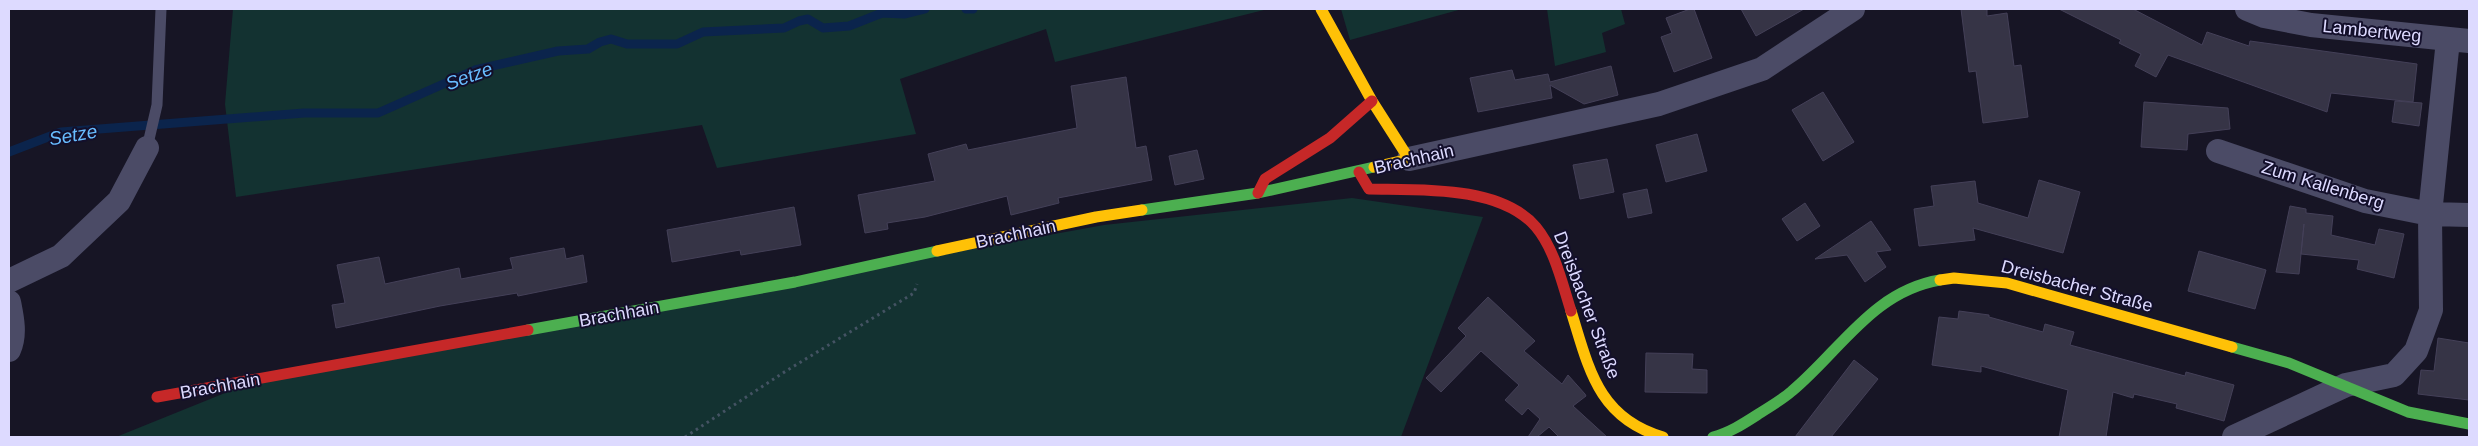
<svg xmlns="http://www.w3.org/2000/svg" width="2478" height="446" font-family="Helvetica,sans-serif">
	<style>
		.green { fill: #133231 }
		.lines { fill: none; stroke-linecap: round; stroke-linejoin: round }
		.stream { stroke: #0b244c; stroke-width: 9 }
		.building { fill: #363446; stroke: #444058 }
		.path { stroke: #445363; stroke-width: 3; stroke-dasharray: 2.5 4; stroke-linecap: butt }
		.lane { stroke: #4b4b66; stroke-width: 11 }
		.street { stroke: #4b4b66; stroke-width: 24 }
		.fast { stroke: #4caf50; stroke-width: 11 }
		.slow { stroke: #ffc107; stroke-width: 11 }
		.jam { stroke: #c62828; stroke-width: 11 }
		.labels { text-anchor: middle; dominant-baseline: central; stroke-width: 4; stroke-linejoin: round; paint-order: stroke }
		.street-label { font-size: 18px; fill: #dddaff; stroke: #130f2b }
		.water-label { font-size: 19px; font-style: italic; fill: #68bdff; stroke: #130f2b }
	</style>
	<rect width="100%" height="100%" fill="#171525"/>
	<path class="green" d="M233,9H1268L1055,62L1046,29L900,79L916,134L717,168L702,125L236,197L225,104Z
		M1341,9H1462L1350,40Z
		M1547,9H1621L1625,24L1602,33L1606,52L1555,66Z
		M1352,198L1483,217L1401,437H116L260,379L1104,225Z"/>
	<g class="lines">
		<path class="stream" d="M966,9H973
			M9,152L61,132L304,113H378L475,70L558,51L588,49L600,42L611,39L627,44H677L703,32L784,28L799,21L808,19L823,28L849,26L882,13L905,14L925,9"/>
	</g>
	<path class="building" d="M1690,9H1694L1712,58L1674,72L1661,37L1672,33L1666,18Z
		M1741,9H1804L1756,36Z
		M1961,9H1987V16L2007,13L2014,66L2021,65L2028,117L1983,123L1976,71L1969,72Z
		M2059,9H2133L2202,45L2207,32L2249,46L2250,41L2417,64L2413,102L2331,93L2327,112L2168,55L2156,77L2135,66L2141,54L2119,43L2121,40Z
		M1611,66L1618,95L1584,104L1550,85L1552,98L1478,112L1470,78L1512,70L1515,80L1548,74L1550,82Z
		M1126,77L1136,148L1146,146L1152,180L1058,198L1059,203L1011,215L1007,196L925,217L887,223L888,229L865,233L858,195L935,181L928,154L966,144L968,150L1077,128L1071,86Z
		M1823,92L1854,142L1823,161L1792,110Z
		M2395,101L2422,103L2419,126L2392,122Z
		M2144,102L2228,108L2230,129L2188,134L2187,150L2141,147Z
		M1697,134L1707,171L1666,182L1656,145Z
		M1197,150L1204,179L1175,185L1169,156Z
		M1607,159L1614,192L1580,199L1573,165Z
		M2039,180L2080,192L2063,253L1973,228L1975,240L1919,246L1914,209L1934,206L1931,186L1975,181L1978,203L2028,218Z
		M1647,189L1652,213L1628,218L1623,194Z
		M1805,203L1820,226L1797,241L1782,219Z
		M2290,206L2306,209V213L2333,216L2331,235L2375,245L2379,229L2404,234L2394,278L2357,269L2359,260L2301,254L2304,224L2299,274L2276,272Z
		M794,207L801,245L741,255L740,250L672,262L667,230Z
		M1871,221L1891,250L1876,252L1886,267L1865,282L1847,255L1815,259Z
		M564,248L566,259L583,255L587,282L518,296L517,293L440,306L336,328L332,305L345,303L337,265L379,257L385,284L459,268L461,279L513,269L510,258Z
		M2199,251L2266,270L2255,309L2188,291Z
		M1488,297L1535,341L1524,351L1562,384L1568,375L1585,394L1586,396L1573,406L1607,437H1559L1549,427L1537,437H1528L1540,419L1528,408L1522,415L1505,400L1519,385L1481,351L1441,392L1426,378L1466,336L1458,328Z
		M1959,311L1989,315V317L2043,332L2045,324L2074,332L2070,345L2185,376L2186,372L2234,385L2224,421L2176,408L2177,404L2134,394L2133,398L2113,392L2106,437H2059L2068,390L1981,366V372L1932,365L1939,317L1958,319Z
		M2438,338L2469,343V400L2418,394L2421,370L2434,371Z
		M1646,353L1693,354L1692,369L1707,370V393L1645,392Z
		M1854,360L1878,379L1831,437H1795Z"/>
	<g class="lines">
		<path class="path" d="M685,437L786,371L914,293L917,284"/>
		<path class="lane" d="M147,148L157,105L161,9"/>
		<path class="street" d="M2247,9L2264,16L2311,25L2469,41
			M2218,151L2365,201L2430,214L2469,215
			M1409,159L1659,104L1762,69L1853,9
			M9,281L61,256L119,201L147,148
			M9,302C12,317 16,335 9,350
			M2234,437L2346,385L2394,375L2416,351L2431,310L2430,214L2448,40"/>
		<path class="fast" d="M1142,210L1258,193L1374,167
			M528,330L795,282L937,251
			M2232,347L2289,363L2408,412L2469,424
			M1713,437C1729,433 1743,424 1757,415C1769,407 1782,400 1792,391C1840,351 1873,291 1940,280"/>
		<path class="slow" d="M1321,9L1372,101L1409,159L1374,167
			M937,251L1096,217L1142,210
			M1940,280L1954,278L2007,283L2232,347
			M1571,311C1589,369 1598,418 1663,437"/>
		<path class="jam" d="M1359,172L1369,189C1419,190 1500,185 1536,227C1555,250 1562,283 1571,311
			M1258,193L1265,179L1330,138L1372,101
			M157,397L528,330"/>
	</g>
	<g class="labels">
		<g class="street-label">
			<text transform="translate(2372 31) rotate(6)">Lambertweg</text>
			<text transform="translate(1414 159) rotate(-13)">Brachhain</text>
			<text transform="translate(2323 185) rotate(17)">Zum Kallenberg</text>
			<text transform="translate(1016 234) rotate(-12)">Brachhain</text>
			<text transform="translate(2077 286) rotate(15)">Dreisbacher Straße</text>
			<text transform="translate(1587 305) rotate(69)">Dreisbacher Straße</text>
			<text transform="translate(619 314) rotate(-10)">Brachhain</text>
			<text transform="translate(220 386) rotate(-10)">Brachhain</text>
		</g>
		<g class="water-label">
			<text transform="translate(469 76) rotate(-20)">Setze</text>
			<text transform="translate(73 135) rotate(-10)">Setze</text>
		</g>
	</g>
	<rect width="2478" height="446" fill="none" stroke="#dddaff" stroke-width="20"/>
</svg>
